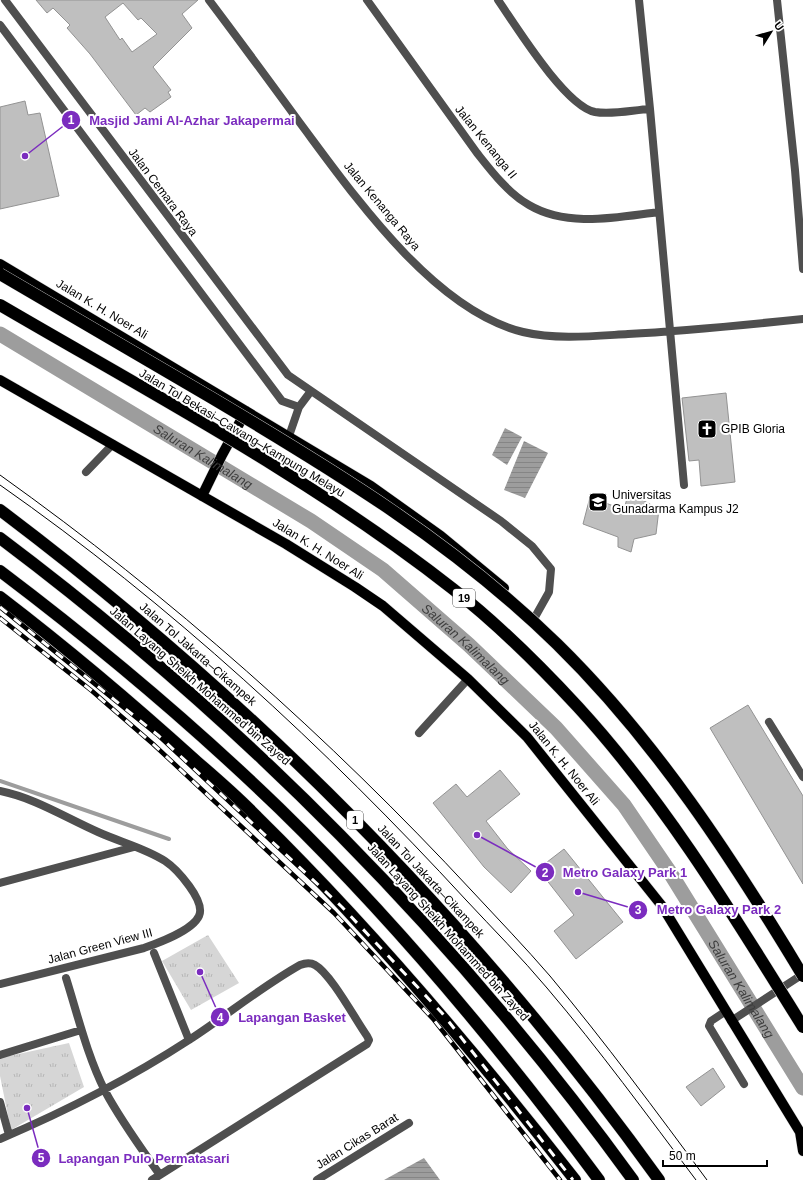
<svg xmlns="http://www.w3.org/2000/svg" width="803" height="1180" font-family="Helvetica,sans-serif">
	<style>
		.grass { fill: url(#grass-tufts) }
		.water { fill: url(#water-rules) }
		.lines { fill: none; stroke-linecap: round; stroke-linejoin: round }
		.stream { stroke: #9d9d9d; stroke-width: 4 }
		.canal { stroke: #9d9d9d; stroke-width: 15 }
		.building { fill: #bfbfbf; stroke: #939393; fill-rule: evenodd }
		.primary-casing { stroke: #dbdbdb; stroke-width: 11 }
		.highway-casing { stroke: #dbdbdb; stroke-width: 13 }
		.street { stroke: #4f4f4f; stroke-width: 8 }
		.primary { stroke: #000; stroke-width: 10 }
		.highway { stroke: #000; stroke-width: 12 }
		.tram { stroke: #000; stroke-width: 1 }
		.rail-casing { stroke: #000; stroke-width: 4.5 }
		.rail { stroke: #fff; stroke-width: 3; stroke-dasharray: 9; stroke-linecap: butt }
		.highway-bridge-casing { stroke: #dbdbdb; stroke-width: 13; stroke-linecap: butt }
		.highway-bridge { stroke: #000; stroke-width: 12 }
		.labels { text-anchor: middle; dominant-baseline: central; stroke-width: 4; stroke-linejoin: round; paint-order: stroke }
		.shield { fill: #fff; stroke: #4c4c4c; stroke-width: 1 }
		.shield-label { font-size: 11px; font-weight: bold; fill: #000 }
		.street-label { font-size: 12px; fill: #000; stroke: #fff }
		.poi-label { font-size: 12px; fill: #000; stroke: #fff; text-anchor: start }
		.water-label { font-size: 13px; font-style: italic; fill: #3e3e3e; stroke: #fff }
		.leader { fill: none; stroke: #7b2cbf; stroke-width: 1.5 }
		.callout-dot { fill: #7b2cbf; stroke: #fff; stroke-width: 1.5 }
		.mark-label { font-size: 12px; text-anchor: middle; font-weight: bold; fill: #fff }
		.callout-label { font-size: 13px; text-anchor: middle; font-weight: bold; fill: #7b2cbf; stroke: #fff; stroke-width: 4; stroke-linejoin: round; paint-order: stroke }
	</style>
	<defs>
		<pattern id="grass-tufts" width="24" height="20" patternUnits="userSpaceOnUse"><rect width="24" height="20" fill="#d6d6d6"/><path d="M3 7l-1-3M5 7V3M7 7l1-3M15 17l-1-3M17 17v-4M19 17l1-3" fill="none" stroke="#b6b6b6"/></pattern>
		<pattern id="water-rules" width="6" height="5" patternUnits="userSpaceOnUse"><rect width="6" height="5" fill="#9d9d9d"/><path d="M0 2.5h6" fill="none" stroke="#858585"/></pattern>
	</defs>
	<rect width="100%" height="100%" fill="#fff"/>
	<path class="grass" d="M208,935L239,983L191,1010L162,961Z
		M69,1043L84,1087L11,1130L0,1076V1058Z"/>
	<path class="water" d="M505,428L522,437L507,465L492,455Z
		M524,441L548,453L525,498L504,490Z
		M424,1158L440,1180H384Z"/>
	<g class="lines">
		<path class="stream" d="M0,781L169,839"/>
		<path class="canal" id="s1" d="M0,334L311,521L383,570L469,645L556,728L624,805L669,871L803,1088"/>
	</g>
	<path class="building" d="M36,0H198L182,14L192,28L153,67L171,90L168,92L171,97L150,112L145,108L136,115L90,54L67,28L70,25L53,8L47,13ZM123,3L138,20L141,18L157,34L132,52L122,38L120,40L105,17Z
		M25,101L28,115L40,113L59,196L0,209V107Z
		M726,393L735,482L701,486L699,460L689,461L682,398Z
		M633,495L659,509L656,534L634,539L631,552L618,547V537L583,524L590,497L624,510L627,498Z
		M748,705L803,796V884L710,728Z
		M500,770L520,794L486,821L507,848L531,871L511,893L484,867L433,803L456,784L467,797Z
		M564,849L623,922L576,959L554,931L574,915L538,869Z
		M713,1068L725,1087L701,1106L686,1087Z"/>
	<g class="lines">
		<defs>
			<path id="primary" d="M0,264L371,486L441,536L504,588
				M0,380L286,544L355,587L383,606L468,679L527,737L662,906L803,1137
				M202,496L222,455L246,411
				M800,1132L803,1151"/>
			<path id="highway" d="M0,510C252,700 475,924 659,1180
				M0,538C241,719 456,936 633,1180
				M0,571C98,645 191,723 279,808C396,922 502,1049 599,1180
				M0,597C68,649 133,704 196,761C217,779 238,797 257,817C372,930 476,1053 575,1180"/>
		</defs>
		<use href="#primary" class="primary-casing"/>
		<use href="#highway" class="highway-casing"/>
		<path class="street" d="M5,0L288,375L501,521L532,546L551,569L549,592L535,617
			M209,0C240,41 270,82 300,123C353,194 433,310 523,332C557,340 594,336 628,334C686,331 745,325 803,319
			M367,0L477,153C492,172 508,193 529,205C568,228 617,217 659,212
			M498,0C516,26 565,106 595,112C612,115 633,110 650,109
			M639,0L650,109L684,485
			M777,0L795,170L803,269
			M0,25L282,401L299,407
			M289,436L299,407L311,391
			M86,472L113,444
			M769,722L803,777
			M419,733L468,679
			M0,791C35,798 66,818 98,832C120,842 145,848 165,861C177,869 206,901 199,916C192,931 158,943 144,948L0,984
			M0,883L134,847
			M154,953L189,1040
			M66,978C78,1016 87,1055 105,1091C121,1121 141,1148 160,1175
			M726,1011L711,1021L709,1026L744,1084
			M731,1021L803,974
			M0,1055L81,1030
			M0,1102L9,1135
			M0,1139C66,1111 129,1079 189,1040C226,1016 261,987 300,965C305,963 310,962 315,965C331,974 355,1019 367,1036L369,1040L367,1044L152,1180
			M317,1180L409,1123"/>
		<use href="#primary" class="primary"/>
		<use href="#highway" class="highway"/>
		<path class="tram" d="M0,475C171,597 329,737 472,891C498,919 525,947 550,976C605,1042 656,1111 707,1180
			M0,485C170,604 325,747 466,900C493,929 521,957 547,988C599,1049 647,1115 696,1180"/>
		<defs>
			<path id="rail" d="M0,607L159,736L342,907L442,1013L573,1180
				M0,618L92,691L153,744L334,913L434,1020L560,1180"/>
		</defs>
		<use href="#rail" class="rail-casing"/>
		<use href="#rail" class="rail"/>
		<defs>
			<path id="highway-bridge" d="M0,274C71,315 141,357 212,398C335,471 454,543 557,644C656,741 732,858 803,976
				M0,305C154,395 313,479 453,589C498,624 540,666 578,707C666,803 734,916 803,1027"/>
		</defs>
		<use href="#highway-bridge" class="highway-bridge-casing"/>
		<use href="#highway-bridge" class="highway-bridge"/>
	</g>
	<defs>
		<symbol id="church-square" viewBox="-11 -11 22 22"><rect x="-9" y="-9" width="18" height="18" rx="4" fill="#000" stroke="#fff"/><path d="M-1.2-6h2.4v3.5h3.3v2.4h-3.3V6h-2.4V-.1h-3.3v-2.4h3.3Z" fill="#fff"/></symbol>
		<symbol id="university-square" viewBox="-11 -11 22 22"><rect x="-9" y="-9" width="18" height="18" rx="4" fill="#000" stroke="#fff"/><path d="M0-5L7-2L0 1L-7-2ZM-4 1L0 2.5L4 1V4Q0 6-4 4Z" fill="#fff"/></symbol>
	</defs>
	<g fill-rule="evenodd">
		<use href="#church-square" x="696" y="418" width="22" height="22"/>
		<use href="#university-square" x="587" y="491" width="22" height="22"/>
	</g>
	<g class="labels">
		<g class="shield">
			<rect x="453" y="589" width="22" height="18" rx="3"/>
			<rect x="347" y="811" width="16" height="18" rx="3"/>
		</g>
		<g class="shield-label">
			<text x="464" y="598">19</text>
			<text x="355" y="820">1</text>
		</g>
		<g class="street-label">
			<text transform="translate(486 142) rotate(51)">Jalan Kenanga II</text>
			<text transform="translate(163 192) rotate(53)">Jalan Cemara Raya</text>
			<text transform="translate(382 206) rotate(50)">Jalan Kenanga Raya</text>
			<text transform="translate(102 309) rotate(31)">Jalan K. H. Noer Ali</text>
			<text transform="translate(242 433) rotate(31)">Jalan Tol Bekasi–Cawang–Kampung Melayu</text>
			<text transform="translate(318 549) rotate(32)">Jalan K. H. Noer Ali</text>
			<text transform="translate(198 654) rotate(41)">Jalan Tol Jakarta–Cikampek</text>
			<text transform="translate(200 686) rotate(41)">Jalan Layang Sheikh Mohammed bin Zayed</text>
			<text transform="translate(564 763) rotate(51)">Jalan K. H. Noer Ali</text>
			<text transform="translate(431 881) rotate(47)">Jalan Tol Jakarta–Cikampek</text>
			<text transform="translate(448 932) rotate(48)">Jalan Layang Sheikh Mohammed bin Zayed</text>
			<text transform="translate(100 946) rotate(-15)">Jalan Green View III</text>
			<text transform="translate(357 1141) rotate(-32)">Jalan Cikas Barat</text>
		</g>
		<g class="poi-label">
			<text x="721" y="429">GPIB Gloria</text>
			<text x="612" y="495">Universitas<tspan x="612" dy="14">Gunadarma Kampus J2</tspan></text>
		</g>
		<g class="water-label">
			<text stroke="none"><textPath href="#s1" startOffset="237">Saluran Kalimalang</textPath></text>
			<text stroke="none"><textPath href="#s1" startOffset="561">Saluran Kalimalang</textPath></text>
			<text stroke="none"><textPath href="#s1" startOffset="1005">Saluran Kalimalang</textPath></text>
		</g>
	</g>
	<path class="leader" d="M25 156L71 120M477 835L545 872M578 892L638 910M200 972L220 1017M27 1108L41 1158"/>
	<g class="callout-dot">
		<circle cx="25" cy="156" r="4"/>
		<circle cx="477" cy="835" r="4"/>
		<circle cx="578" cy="892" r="4"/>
		<circle cx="200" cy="972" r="4"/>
		<circle cx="27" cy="1108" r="4"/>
		<circle cx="71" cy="120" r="10"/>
		<circle cx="545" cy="872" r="10"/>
		<circle cx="638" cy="910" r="10"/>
		<circle cx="220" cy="1017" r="10"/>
		<circle cx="41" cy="1158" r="10"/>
	</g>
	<g class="mark-label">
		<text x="71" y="124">1</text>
		<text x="545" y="877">2</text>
		<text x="638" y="914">3</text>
		<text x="220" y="1022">4</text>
		<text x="41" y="1162">5</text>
	</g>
	<g class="callout-label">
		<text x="192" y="125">Masjid Jami Al-Azhar Jakapermai</text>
		<text x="625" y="877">Metro Galaxy Park 1</text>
		<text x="719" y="914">Metro Galaxy Park 2</text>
		<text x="292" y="1022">Lapangan Basket</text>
		<text x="144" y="1163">Lapangan Pulo Permatasari</text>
	</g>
	<g transform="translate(771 32) rotate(53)" stroke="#ffffff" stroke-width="3" paint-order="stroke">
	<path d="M0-3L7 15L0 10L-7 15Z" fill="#000000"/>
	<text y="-6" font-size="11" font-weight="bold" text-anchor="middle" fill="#000000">U</text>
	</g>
	<path d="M663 1160v6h104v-6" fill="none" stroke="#000000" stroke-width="2"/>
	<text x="669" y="1160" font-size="12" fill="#000000" stroke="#ffffff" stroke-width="3" paint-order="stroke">50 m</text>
</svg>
